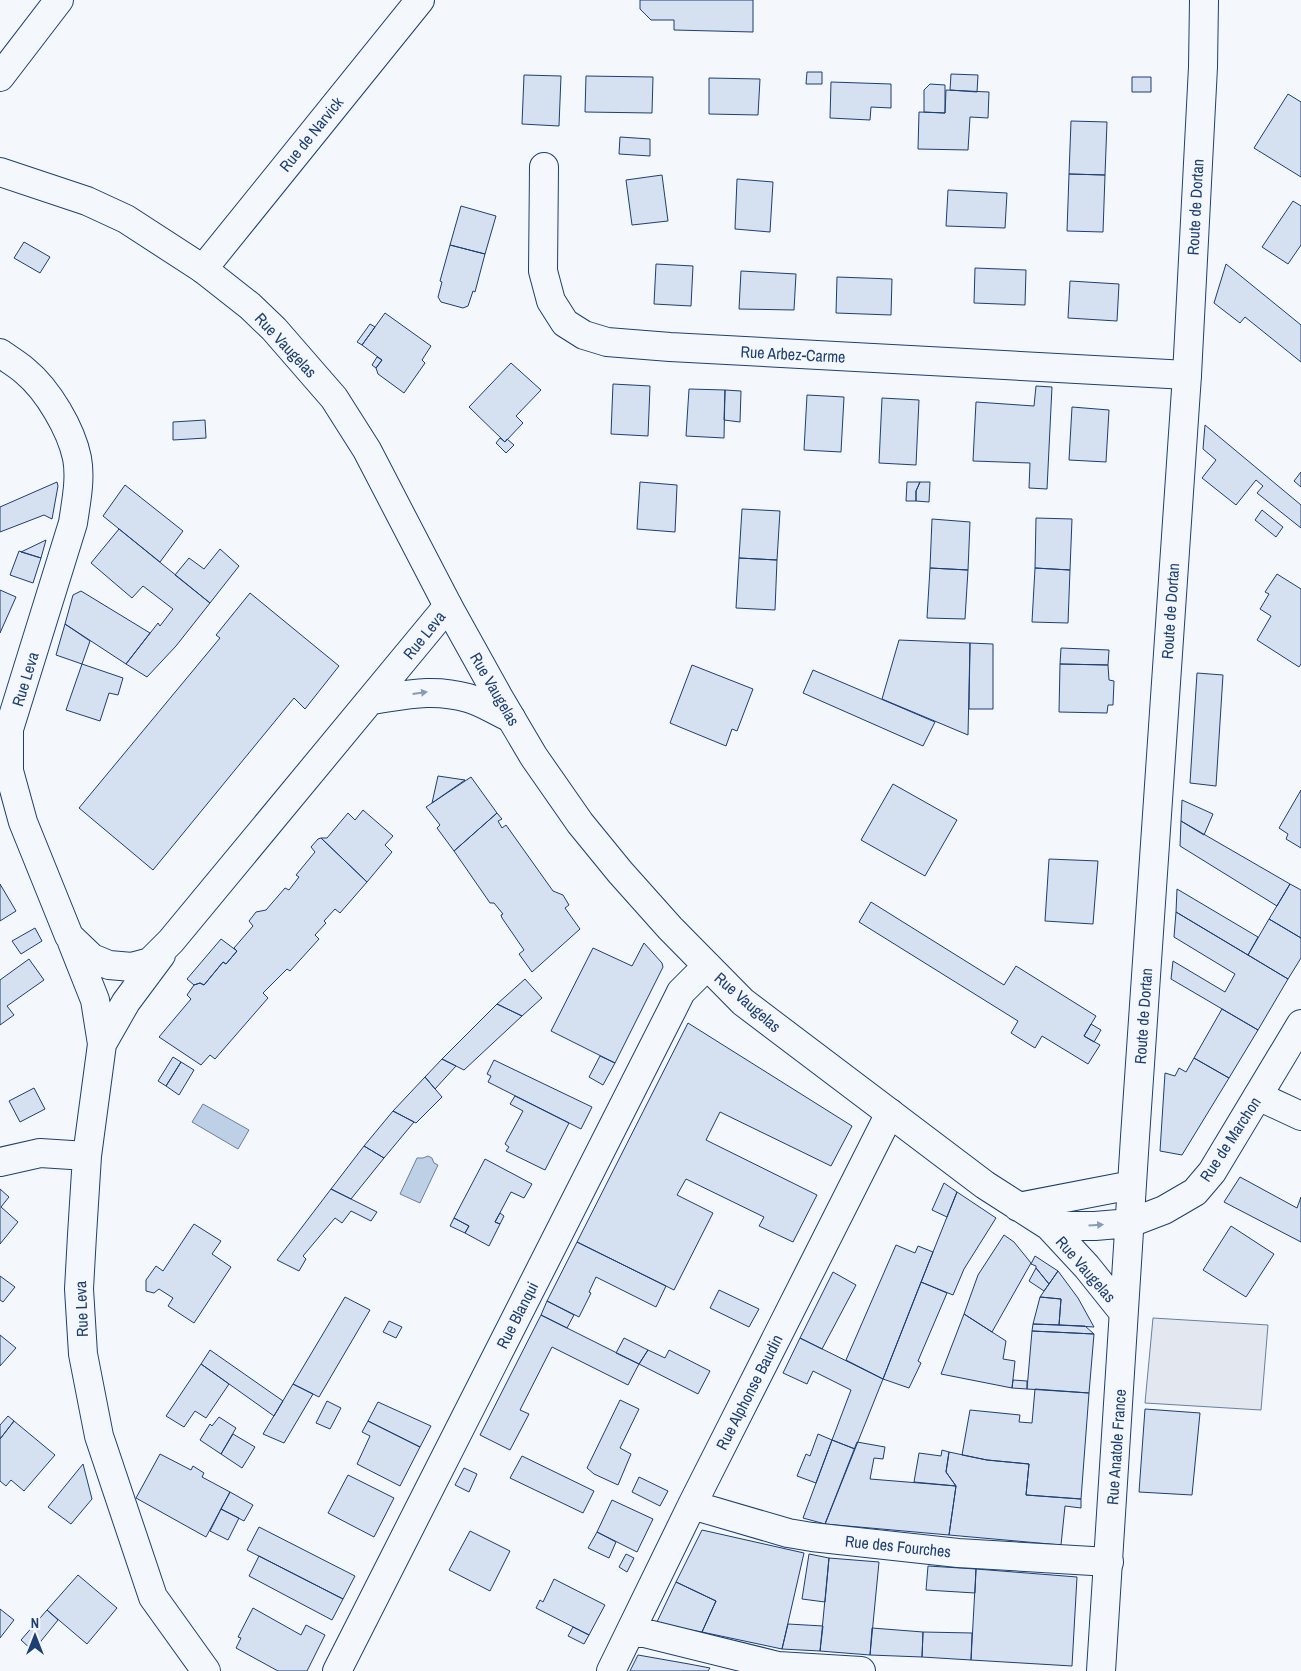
<svg xmlns="http://www.w3.org/2000/svg" width="1301" height="1671" font-family="'Archivo Narrow',sans-serif">
	<style>
		.parking { fill: #e3e8f0; stroke: #687fa3 }
		.water { fill: #bed0e5; stroke: #687fa3 }
		.building { fill: #d5e0f0; stroke: #1d3f73 }
		.lines { fill: none; stroke-linecap: round; stroke-linejoin: round }
		.minor-casing { stroke: #1d3f73; stroke-width: 30 }
		.major-casing { stroke: #1d3f73; stroke-width: 30 }
		.minor { stroke: #f4f7fb; stroke-width: 28 }
		.major { stroke: #f4f7fb; stroke-width: 28 }
		.oneway { fill: #889bb7 }
		.labels { text-anchor: middle; dominant-baseline: central; stroke-width: 4; stroke-linejoin: round; paint-order: stroke }
		.street-label { font-size: 16px; fill: #1d3f73; stroke: #f4f7fb }
	</style>
	<rect width="100%" height="100%" fill="#f4f7fb"/>
	<path class="parking" d="M1153,1318L1268,1325L1261,1410L1145,1403Z"/>
	<path class="water" d="M203,1104L249,1130L238,1149L192,1122Z
		M428,1156L432,1158L434,1163L438,1165L420,1203L400,1194L417,1158H423Z"/>
	<path class="building" d="M640,0H753V32L674,30V20H651L640,9Z
		M807,72H822V84H806Z
		M951,74L978,75L977,92L950,90Z
		M524,75L561,76L559,126L522,124Z
		M586,76L653,77L652,113L585,112Z
		M1132,77H1151V92H1132Z
		M709,78L760,79L758,115L709,114Z
		M831,82L891,84V108L871,107L870,120L830,118Z
		M930,84L945,85V113L924,112V90Z
		M946,90L989,92L988,118L970,117L968,150L918,149L919,112L945,113Z
		M1288,94L1301,102V177L1254,148Z
		M1071,121L1107,122L1105,175L1069,174Z
		M620,137L650,139V156L619,154Z
		M1069,174L1105,175L1103,232L1067,231Z
		M662,175L668,221L632,225L626,180Z
		M737,179L773,182L770,232L735,229Z
		M948,190L1007,193L1005,228L946,226Z
		M1293,201L1301,206V245L1288,264L1262,247Z
		M461,206L496,216L485,254L450,245Z
		M24,242L50,257L40,273L14,258Z
		M450,245L485,254L475,292L473,291L468,306L463,308L441,302L438,297L442,282L440,281Z
		M656,264L693,266L691,306L654,304Z
		M1226,264L1301,325V362L1245,317L1240,323L1214,303Z
		M975,268L1026,270L1025,305L974,303Z
		M741,271L796,274L794,310L739,309Z
		M837,277L892,279L891,315L836,313Z
		M1070,281L1119,284L1117,321L1068,318Z
		M385,313L431,346L422,360L425,363L404,393L378,374L376,368L382,360L362,345Z
		M370,324L375,327L362,345L357,342Z
		M377,357L382,360L376,368L372,365Z
		M511,363L541,390L516,416L523,423L505,442L469,407Z
		M613,384L650,386L648,436L611,434Z
		M1036,386L1052,387L1047,489L1029,488L1030,463L973,461L976,402L1034,406Z
		M689,389L725,390L724,438L686,436Z
		M725,390L741,391L740,422L724,420Z
		M807,395L844,397L841,452L804,450Z
		M882,398L919,400L916,465L879,463Z
		M1072,407L1109,410L1106,462L1069,460Z
		M205,420L206,438L173,440V422Z
		M1205,425L1301,505V528L1257,493L1263,486L1256,480L1236,505L1202,478L1216,460L1203,449Z
		M500,438L505,442L507,439L514,445L506,453L496,443Z
		M1301,472V487L1294,481Z
		M57,482L58,486L52,519L44,515L0,532V507Z
		M640,482L677,485L675,532L637,529Z
		M907,482H920L916,491V501H906Z
		M920,482H930L929,502L916,501V491Z
		M125,485L183,531L160,562L103,516Z
		M742,509L780,511L777,560L739,558Z
		M1262,510L1283,527L1276,537L1255,520Z
		M1036,518L1072,519L1070,570L1035,568Z
		M932,519L970,522L968,570L930,568Z
		M119,529L210,603L176,646L147,677L126,664L158,623L160,626L173,609L143,586L132,598L91,563Z
		M46,540L41,558L21,552Z
		M220,549L239,566L210,603L175,575L189,558L204,569Z
		M19,551L41,558L33,583L10,575Z
		M739,558L777,560L775,610L736,608Z
		M930,568L968,570L965,619L927,618Z
		M1035,568L1070,570L1068,623L1032,622Z
		M1277,574L1301,589V664L1299,667L1257,640L1271,616L1260,609L1269,594L1265,592Z
		M0,590L16,597L0,633Z
		M81,591L150,633L126,664L65,624L73,595Z
		M250,593L339,666L305,709L294,698L153,870L79,808L220,638L216,635Z
		M65,624L90,641L82,664L56,655Z
		M899,640L970,643L968,735L882,699Z
		M970,643L993,644V709H969Z
		M1061,648L1109,650L1108,665L1060,664Z
		M82,664L123,678L118,695L109,693L100,721L66,710Z
		M1060,664L1108,665L1109,680L1114,681L1113,705H1108L1107,713L1059,712Z
		M692,665L753,689L737,731L732,729L726,746L670,723Z
		M813,670L935,722L923,746L803,693Z
		M1197,673L1223,675L1216,786L1190,783Z
		M438,776L465,780L432,803Z
		M471,777L497,813L454,851L437,828L440,825L426,807Z
		M893,784L957,820L925,876L861,840Z
		M1301,790V848L1286,839L1288,834L1279,828Z
		M1182,800L1213,814L1204,835L1181,821Z
		M363,810L393,836L385,845L392,852L367,882L321,838H327L348,813L355,820Z
		M497,813L502,819L498,821L502,828L506,825L553,891L563,895L569,905L565,908L580,929L532,972L519,954L524,950L502,918L501,915L503,914L494,903H490L454,851Z
		M1181,821L1290,884L1277,906L1180,846Z
		M321,838L367,882L340,913L335,909L324,921L326,923L315,935L319,939L290,971L287,969L263,993L268,998L215,1059L210,1055L201,1065L159,1037L191,999L187,995L194,985L200,983L204,985L223,962L226,964L237,951L234,948L253,926L249,921L256,912L266,910L285,888L289,890L299,877L296,875L315,852L311,847L318,839Z
		M1049,859L1098,861L1093,924L1045,921Z
		M0,884L16,911L0,921Z
		M1290,884L1301,890V938L1269,919Z
		M1177,889L1258,937L1248,955L1176,912Z
		M871,902L1004,985L1016,966L1096,1016L1084,1036L1100,1045L1088,1064L1042,1036L1035,1048L1011,1033L1018,1021L859,922Z
		M1176,912L1288,979L1258,1030L1171,979L1173,961L1225,992L1235,974L1174,937Z
		M1269,919L1301,938V958L1288,979L1248,955Z
		M35,928L42,941L21,954L12,941Z
		M221,939L237,951L226,964L223,962L204,985L200,983L194,985L187,979Z
		M644,943L662,963L663,967L615,1063L551,1031L593,948L632,966Z
		M29,959L44,980L7,1006L14,1015L0,1025V980Z
		M525,979L542,998L522,1016L497,1004Z
		M497,1004L522,1016L464,1070L442,1059Z
		M1222,1009L1258,1030L1229,1078L1194,1058Z
		M688,1023L852,1126L831,1166L720,1112L706,1140L817,1195L793,1242L759,1226L764,1217L686,1179L677,1195L713,1213L674,1290L577,1242Z
		M1091,1024L1101,1030L1094,1042L1084,1036Z
		M600,1056L615,1063L603,1085L589,1077Z
		M173,1057L181,1062L166,1086L158,1081Z
		M1194,1058L1229,1078L1182,1155L1160,1151L1165,1073L1175,1076L1179,1068L1186,1072Z
		M442,1059L456,1066L435,1089L425,1077Z
		M494,1060L592,1107L581,1129L488,1082L491,1076L487,1074Z
		M181,1062L194,1070L179,1095L166,1086Z
		M425,1077L442,1097L416,1123L393,1111Z
		M34,1088L45,1109L20,1122L9,1101Z
		M515,1096L569,1123L545,1170L506,1151L509,1147L505,1144L523,1111L510,1104Z
		M393,1111L414,1122L384,1158L364,1146Z
		M364,1146L384,1158L351,1199L331,1189Z
		M485,1159L532,1184L524,1198L511,1192L495,1222L500,1224L489,1246L465,1233L469,1226L454,1218Z
		M1240,1177L1297,1208L1301,1197V1242L1224,1202Z
		M944,1183L957,1192L947,1217L932,1210Z
		M0,1189L9,1197L1,1207L18,1222L0,1244Z
		M331,1189L377,1212L371,1221L351,1211L342,1223L335,1218L303,1256L306,1259L299,1271L277,1260Z
		M957,1192L996,1218L964,1269L953,1295L921,1282Z
		M500,1213L504,1216L500,1224L495,1222Z
		M454,1218L469,1226L465,1233L450,1226Z
		M194,1224L221,1241L212,1254L231,1267L194,1323L168,1306L173,1298L159,1289L154,1293L146,1291V1280L156,1266L163,1271Z
		M1231,1226L1274,1254L1246,1297L1203,1270Z
		M1004,1235L1014,1242L1031,1263L992,1332L964,1314L978,1275Z
		M577,1242L666,1286L656,1307L596,1277L589,1292L591,1293L579,1317L547,1301Z
		M896,1245L915,1253L918,1246L933,1252L883,1379L846,1360Z
		M1035,1256L1058,1271L1049,1284L1036,1268V1266L1031,1264Z
		M1036,1268L1049,1284L1044,1291L1029,1281Z
		M1058,1271L1078,1298L1094,1327L1059,1325L1061,1299L1040,1297Z
		M833,1272L856,1285L822,1349L800,1338Z
		M0,1276L15,1287L3,1302L0,1300Z
		M921,1282L947,1293L918,1361L921,1363L909,1388L883,1379Z
		M719,1290L759,1309L749,1327L710,1308Z
		M345,1297L370,1310L319,1397L293,1384Z
		M1040,1297L1061,1299L1059,1325L1033,1324Z
		M547,1301L574,1315L567,1328L541,1315Z
		M964,1314L1006,1341L1003,1359L1015,1361L1012,1388L941,1374Z
		M541,1315L639,1364L628,1385L552,1347L520,1410L529,1414L510,1450L480,1435Z
		M389,1321L402,1327L396,1338L383,1332Z
		M1033,1324L1085,1326L1094,1334L1032,1331Z
		M1032,1331L1094,1334L1089,1393L1027,1389Z
		M0,1335L16,1348L0,1366Z
		M624,1338L648,1350L639,1364L616,1353Z
		M800,1338L883,1379L855,1449L832,1440L851,1390L813,1371L807,1384L783,1373Z
		M210,1350L283,1401L274,1416L201,1364Z
		M648,1350L665,1358L669,1350L710,1371L698,1394L639,1364Z
		M201,1364L229,1384L206,1418L195,1411L184,1427L166,1416Z
		M1013,1380L1027,1381V1389L1012,1388Z
		M293,1384L313,1394L284,1443L263,1434Z
		M1035,1389L1089,1393L1081,1499L1026,1495L1029,1464L987,1460L962,1455L970,1410L1020,1415L1019,1422L1032,1423Z
		M620,1400L639,1409L620,1448L631,1454L618,1485L594,1474L587,1468Z
		M327,1401L341,1408L330,1429L316,1423Z
		M378,1402L431,1426L420,1447L368,1421Z
		M1145,1409L1200,1413L1192,1495L1139,1492Z
		M8,1416L14,1421L0,1439V1425Z
		M219,1417L236,1428L221,1454L200,1440L210,1424L212,1426Z
		M14,1421L55,1455L24,1491L11,1480L6,1486L0,1481V1439Z
		M368,1421L420,1447L400,1486L357,1464L370,1436L362,1432Z
		M233,1434L255,1447L242,1468L221,1454Z
		M818,1434L832,1440L816,1483L797,1476L806,1454L810,1456Z
		M832,1440L855,1449L825,1524L803,1518Z
		M857,1442L885,1447L883,1459L874,1458L870,1479L956,1486L949,1535L825,1524Z
		M942,1450L949,1452L946,1472L956,1486L914,1482L919,1453L941,1456Z
		M949,1452L987,1460L1029,1464L1026,1495L1081,1499V1508L1065,1506L1061,1545L949,1535L956,1486L946,1472Z
		M160,1454L191,1470L193,1466L204,1473L202,1477L230,1492L206,1537L136,1498Z
		M522,1456L594,1491L583,1513L510,1478Z
		M83,1464L92,1499L71,1524L48,1507Z
		M464,1468L477,1474L469,1492L455,1485Z
		M348,1475L394,1498L374,1537L328,1513Z
		M639,1477L668,1491L660,1506L632,1492Z
		M230,1492L253,1505L244,1521L221,1509Z
		M612,1500L653,1519L637,1552L597,1532Z
		M221,1509L239,1518L228,1540L210,1531Z
		M259,1527L355,1576L343,1599L247,1550Z
		M702,1530L804,1553L782,1649L702,1632L716,1601L676,1582Z
		M470,1531L510,1551L490,1591L449,1570Z
		M597,1532L616,1542L609,1558L588,1548Z
		M626,1554L634,1558L627,1572L619,1567Z
		M809,1554L829,1558L825,1602L802,1599Z
		M259,1556L343,1599L332,1620L249,1576Z
		M829,1558L879,1562L870,1655L820,1651Z
		M928,1566L976,1569L975,1593L926,1590Z
		M976,1569L1077,1577L1072,1666L971,1660Z
		M78,1575L117,1608L87,1644L47,1610Z
		M554,1579L605,1605L589,1635L536,1608L540,1600L543,1602Z
		M676,1582L716,1601L702,1632L656,1624Z
		M253,1608L301,1635L306,1625L325,1635L307,1671H278L236,1648L241,1638L238,1637Z
		M0,1609L14,1620L0,1638Z
		M47,1610L58,1620L33,1651L21,1640Z
		M788,1624L823,1626L820,1651L782,1649Z
		M573,1627L589,1635L584,1644L568,1636Z
		M872,1628L923,1632L922,1657L870,1655Z
		M923,1632L972,1633L971,1660L922,1657Z
		M638,1655L689,1664L710,1668L708,1671H630Z"/>
	<g class="lines">
		<defs>
			<path id="minor" d="M0,77L59,0
				M544,167L543,271L551,301L565,323L584,335L607,342L670,347L1187,375
				M203,269L420,0
				M0,353C8,359 17,364 25,371C48,390 71,429 77,458C81,479 76,502 73,523L9,729V771L23,822L69,936L92,958L109,965L132,967L150,962L171,941L448,606
				M371,700C406,695 433,688 468,698C483,702 497,712 511,718
				M72,942L95,1000L102,1044
				M161,955L126,1002L102,1044L87,1156L82,1235L79,1289L83,1354L99,1436L153,1597L206,1671
				M1258,1096L1301,1116
				M0,1162L40,1153L87,1156
				M692,1505L788,1533L812,1537L958,1553L1109,1562
				M632,1630L778,1666L861,1671
				M337,1671L671,1012L681,992L707,966
				M611,1671L692,1505L890,1113"/>
			<path id="major" d="M0,172L87,201L126,219L203,269L250,306L274,329L334,398L367,450L448,606L498,696L534,757L580,823L620,872L670,928L743,1002L985,1185L1049,1226H1095L1130,1223L1164,1210L1195,1192L1212,1172L1301,1024
				M1018,1207L1132,1185
				M1049,1226L1087,1267L1123,1312
				M1101,1671C1113,1493 1125,1315 1135,1137L1187,375L1203,67L1204,0"/>
		</defs>
		<use href="#minor" class="minor-casing"/>
		<use href="#major" class="major-casing"/>
		<use href="#minor" class="minor"/>
		<use href="#major" class="major"/>
	</g>
	<defs><path id="oneway-solid" d="M-6-.8H1V-3.2L6.5 0L1 3.2V.8H-6Z" transform="scale(1.25)"/></defs>
	<g class="oneway">
		<use href="#oneway-solid" transform="translate(420 693) rotate(-8)"/>
		<use href="#oneway-solid" transform="translate(1096 1225) rotate(-4)"/>
	</g>
	<g class="labels">
		<g class="street-label">
			<text transform="translate(311 134) rotate(-51)">Rue de Narvick</text>
			<text transform="translate(1195 207) rotate(-87)">Route de Dortan</text>
			<text transform="translate(286 345) rotate(47)">Rue Vaugelas</text>
			<text transform="translate(793 354) rotate(3)">Rue Arbez-Carme</text>
			<text transform="translate(1170 611) rotate(-86)">Route de Dortan</text>
			<text transform="translate(424 635) rotate(-51)">Rue Leva</text>
			<text transform="translate(25 679) rotate(-73)">Rue Leva</text>
			<text transform="translate(495 689) rotate(60)">Rue Vaugelas</text>
			<text transform="translate(748 1002) rotate(41)">Rue Vaugelas</text>
			<text transform="translate(1143 1016) rotate(-86)">Route de Dortan</text>
			<text transform="translate(1230 1139) rotate(-57)">Rue de Marchon</text>
			<text transform="translate(1086 1269) rotate(49)">Rue Vaugelas</text>
			<text transform="translate(81 1309) rotate(-92)">Rue Leva</text>
			<text transform="translate(517 1315) rotate(-63)">Rue Blanqui</text>
			<text transform="translate(749 1392) rotate(-63)">Rue Alphonse Baudin</text>
			<text transform="translate(1116 1447) rotate(-86)">Rue Anatole France</text>
			<text transform="translate(898 1546) rotate(6)">Rue des Fourches</text>
		</g>
	</g>
	<g transform="translate(35 1636)" stroke="#f4f7fb" stroke-width="4" paint-order="stroke">
	<path d="M0-4L9 19L0 12L-9 19Z" fill="#1d3f73"/>
	<text y="-8" font-size="14" font-weight="bold" text-anchor="middle" fill="#1d3f73">N</text>
	</g>
</svg>
